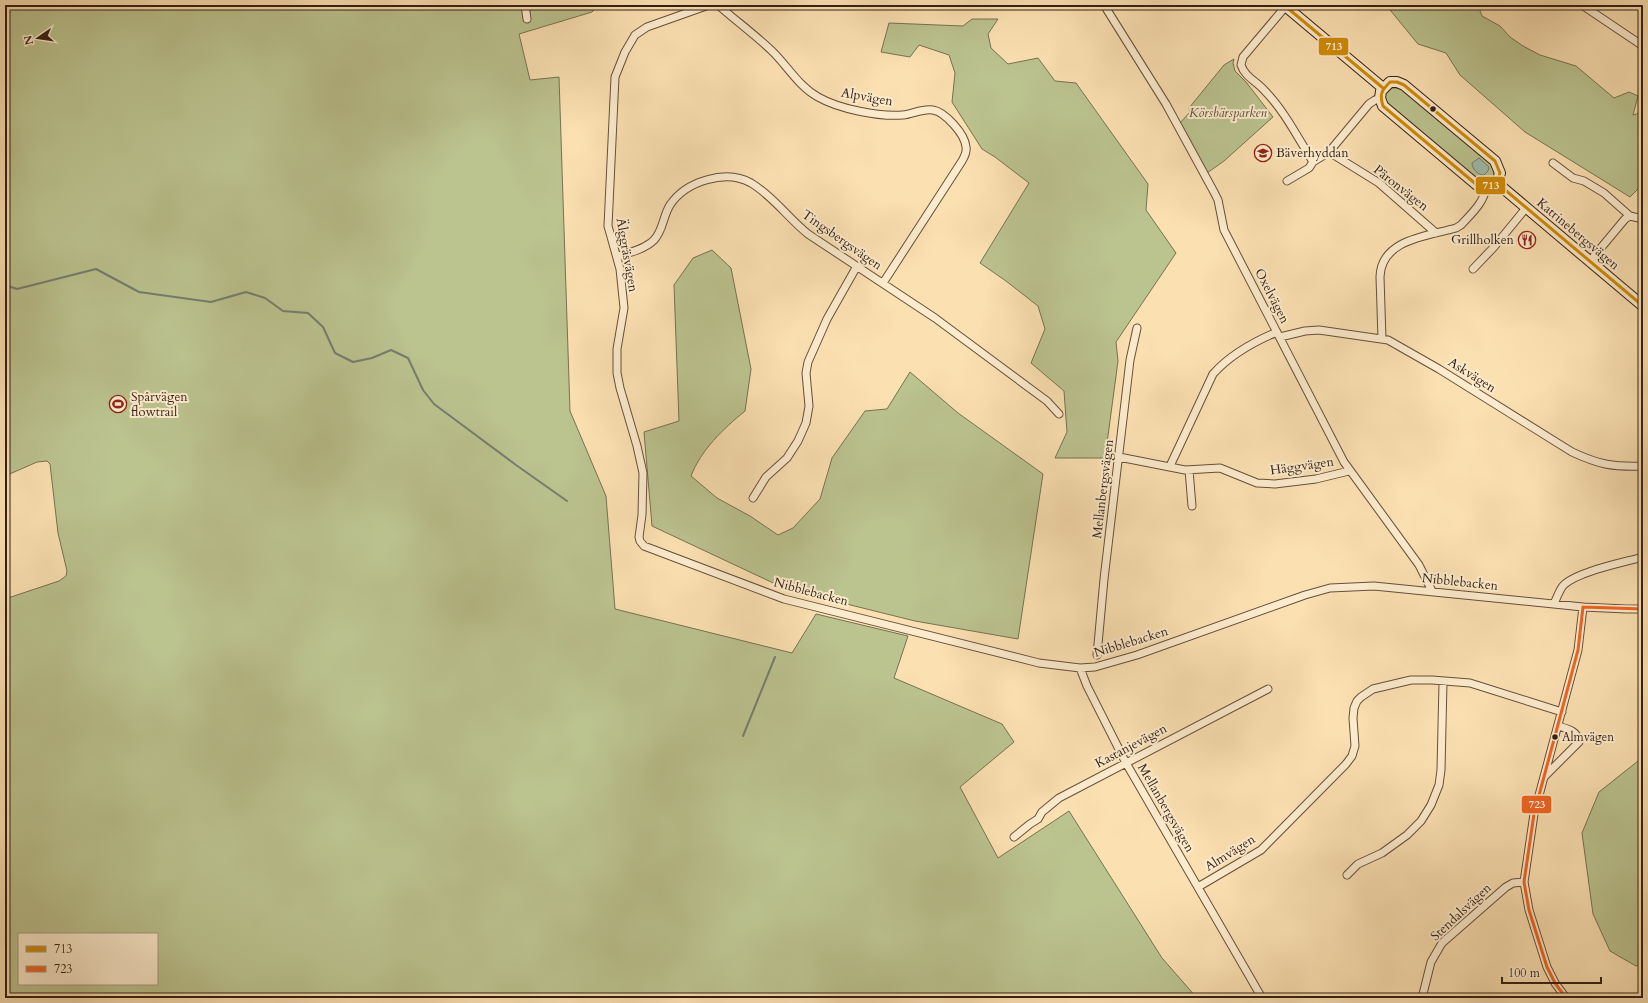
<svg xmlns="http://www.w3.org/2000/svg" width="1648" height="1003" font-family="Cardo,serif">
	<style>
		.green { fill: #bbc38f; stroke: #787151; fill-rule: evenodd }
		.water { fill: #9fbdad; stroke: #747e6f }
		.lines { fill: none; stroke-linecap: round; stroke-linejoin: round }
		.stream { stroke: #747e6f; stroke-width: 2 }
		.street-casing { stroke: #664f3b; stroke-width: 9 }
		.secondary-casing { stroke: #341f13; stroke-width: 12 }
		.street { stroke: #fcebcd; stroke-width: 7 }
		.secondary { stroke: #fcebcd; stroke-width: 10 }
		.bus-1-casing { stroke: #fcebcd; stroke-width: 6 }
		.bus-2-casing { stroke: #fcebcd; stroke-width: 6 }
		.bus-1 { stroke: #d08b04; stroke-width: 3 }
		.bus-2 { stroke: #f26522; stroke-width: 3 }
		.bus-dot { fill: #341f13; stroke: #fcebcd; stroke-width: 1.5 }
		.labels { text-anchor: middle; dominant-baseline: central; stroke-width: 4; stroke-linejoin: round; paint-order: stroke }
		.bus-label { font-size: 12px; fill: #341f13; stroke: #fcebcd; text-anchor: start }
		.street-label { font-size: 13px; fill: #341f13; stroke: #fcebcd }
		.park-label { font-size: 13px; font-style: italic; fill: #5c5038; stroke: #fcebcd }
		.poi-label { font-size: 13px; fill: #341f13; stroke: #fcebcd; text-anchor: start }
		.line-badge { stroke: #fcebcd; stroke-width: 1.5 }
		.badge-label { font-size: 11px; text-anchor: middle; font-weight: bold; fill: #fff }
	</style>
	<rect width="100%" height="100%" fill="#fbe0b2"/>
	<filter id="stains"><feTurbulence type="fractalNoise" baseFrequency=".005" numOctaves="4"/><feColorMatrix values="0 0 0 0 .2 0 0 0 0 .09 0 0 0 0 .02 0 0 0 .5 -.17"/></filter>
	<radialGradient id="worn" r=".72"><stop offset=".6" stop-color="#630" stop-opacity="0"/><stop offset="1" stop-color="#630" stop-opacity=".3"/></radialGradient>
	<path class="green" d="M5,5H599L592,12L519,34L530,80L559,77L570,411L606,496L615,609L792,653L816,614L908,636L894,678L1002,724L1014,742L960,787L998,858L1069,811L1162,958L1197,998H5V599L59,581L66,576L67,571L58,533L50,464L47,461L37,462L5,476ZM19,934H157V984H19Z
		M1386,5H1478L1482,16L1500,26L1510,37L1523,46L1540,55L1576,66L1614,98L1629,92L1638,96L1633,115L1643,112V178L1640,187L1630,197L1525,132L1460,75L1446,53L1418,44Z
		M972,19H998L988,34L991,48L1008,64L1038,58L1055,81L1076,83L1148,184L1146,210L1176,253L1116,342L1118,361L1105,458H1055L1067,432L1064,391L1031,363L1045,329L1038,306L1006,281L980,263L1029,183L995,157L982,149L952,102L955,73L949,55L919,45L910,57L881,52L889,23L963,26Z
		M1234,59L1233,63L1235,71L1246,82L1273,117L1224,161L1207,173L1180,123L1190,112L1189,108L1224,65Z
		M1392,88H1398L1404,90L1492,163L1496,172L1493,180L1489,181H1480L1386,102L1385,94Z
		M712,250L731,268L751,369L745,411C723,429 701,450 691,476L717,498L750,516L778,535L793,528L820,499L832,458L865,411L887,409L910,372L958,413L1043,474L1018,639L915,621L786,589L652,526L644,432L679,421L674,285L693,258Z
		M1643,757V964L1636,966L1610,951L1593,914L1582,833L1599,792Z"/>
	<path class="water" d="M1479,158L1489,167L1488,171L1484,175C1478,175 1472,169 1472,163Z"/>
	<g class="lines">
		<path class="stream" d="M5,285L17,289L96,269L139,292L211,302L246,292L265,298L283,311L308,313L323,327L335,353L353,362L372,358L391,350L408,358L423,390L434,404L516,465L567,501
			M743,736L775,657"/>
		<defs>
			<path id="street" d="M525,5L527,19
				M709,5L647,27L635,35L625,52L615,77L608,226L620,269L624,308L617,349V373L620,388L637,446L643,473L642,515L639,537L640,541L644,546L784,599L1039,663L1080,668L1095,667L1137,655L1305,595L1330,588L1374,586L1583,607L1626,609H1643
				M718,5C735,20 754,34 771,50C787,65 798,86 818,97C839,109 879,117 903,115C913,114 923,108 933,110C945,112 965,134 966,147C967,152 965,156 962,161L883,283
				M1104,5L1166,104L1214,192L1218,200L1224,230L1344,462L1419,565L1432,591
				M1582,5L1643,46
				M1286,6L1243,57L1241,65C1245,77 1256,81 1264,90C1284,110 1298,138 1313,162
				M1329,152L1379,183L1436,233
				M1313,162L1329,152L1369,104L1375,100L1381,99
				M1553,163L1573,178L1584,181L1604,193L1630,216
				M1287,181L1309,168L1313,162
				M618,256C629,253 645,249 654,240C663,231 663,216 670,205C686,181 726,169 751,183C773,196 788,218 808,234L935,318L1047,401L1059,414
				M1590,261L1625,219L1630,216L1643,219
				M1473,269L1494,247L1526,208
				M1280,337L1305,331L1319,330L1388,340L1439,369L1572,452C1600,465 1613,467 1643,466
				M1382,339L1380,277C1381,239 1428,236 1456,228L1461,225C1471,214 1485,202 1486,186
				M1119,457L1185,470L1220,468L1257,483L1275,484L1316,479L1349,471
				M1170,466L1213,374C1230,355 1253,342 1277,332
				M1189,470L1192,506
				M753,498L766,477L787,458L798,441L806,423L809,406L806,373L808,362L827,319L857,266
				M1554,604C1556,599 1559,592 1562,587C1572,573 1621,563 1639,558L1643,555
				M1097,655L1104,579L1130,360L1137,328
				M1080,668L1087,686L1126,763L1262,998
				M1544,777L1579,742C1578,731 1568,729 1558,726
				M1014,837L1030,824L1038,819L1042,812L1059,798L1268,689
				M1347,875L1358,864L1382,853L1407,835L1421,821L1431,805L1439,785L1441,770L1443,682
				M1198,887L1261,850L1346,764L1352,756L1355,746L1353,718L1354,708L1357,701L1361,697L1373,689L1411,680H1432L1470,683L1562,712
				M1422,998L1431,962L1442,943L1506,887L1513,883L1524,882
				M1566,998L1555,983L1547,967L1529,910L1524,882L1534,814L1578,650L1583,607"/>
			<path id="secondary" d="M1284,5L1383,88
				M1390,82H1397L1404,85L1495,161L1500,173L1497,183L1489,186L1477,185L1383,106L1380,98L1381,91Z
				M1497,183L1643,306"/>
		</defs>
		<use href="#street" class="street-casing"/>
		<use href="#secondary" class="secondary-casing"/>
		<use href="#street" class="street"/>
		<use href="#secondary" class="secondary"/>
		<defs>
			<path id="bus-1" d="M1284,5L1383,88
				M1390,82H1397L1404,85L1495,161L1500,173L1497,183L1489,186L1477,185L1383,106C1379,94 1382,90 1390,82Z
				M1497,183L1643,306"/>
			<path id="bus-2" d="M1583,607L1643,609
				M1566,998L1555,983L1547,967L1529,910L1524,882L1534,814L1578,650L1583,607"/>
		</defs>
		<use href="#bus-1" class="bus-1-casing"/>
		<use href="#bus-2" class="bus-2-casing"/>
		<use href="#bus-1" class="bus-1"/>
		<use href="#bus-2" class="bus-2"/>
	</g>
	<defs>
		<symbol id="school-ring" viewBox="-11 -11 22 22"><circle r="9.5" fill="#fcebcd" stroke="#8f2418" stroke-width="1.5"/><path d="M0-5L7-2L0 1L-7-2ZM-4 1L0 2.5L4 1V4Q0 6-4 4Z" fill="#8f2418"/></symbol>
		<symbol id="restaurant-ring" viewBox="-11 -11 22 22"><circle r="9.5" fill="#fcebcd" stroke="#8f2418" stroke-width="1.5"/><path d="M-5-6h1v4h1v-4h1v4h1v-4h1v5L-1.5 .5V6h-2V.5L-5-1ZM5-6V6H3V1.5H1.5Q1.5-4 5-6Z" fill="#8f2418"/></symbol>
		<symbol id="stadium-ring" viewBox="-11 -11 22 22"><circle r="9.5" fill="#fcebcd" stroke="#8f2418" stroke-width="1.5"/><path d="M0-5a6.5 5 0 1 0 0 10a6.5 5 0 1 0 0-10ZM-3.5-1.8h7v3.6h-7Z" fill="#8f2418"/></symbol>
	</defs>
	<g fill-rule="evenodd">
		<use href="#school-ring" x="1253" y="143" width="20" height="20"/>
		<use href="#restaurant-ring" x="1517" y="230" width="20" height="20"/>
		<use href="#stadium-ring" x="108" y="394" width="20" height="20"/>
	</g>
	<g class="bus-dot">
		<circle cx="1433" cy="109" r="3.5"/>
		<circle cx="1555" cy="737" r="3.5"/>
	</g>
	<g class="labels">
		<g class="bus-label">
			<text x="1562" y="737">Almvägen</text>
		</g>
		<g class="street-label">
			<text transform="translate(867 97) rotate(10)">Alpvägen</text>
			<text transform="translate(1401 188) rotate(38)">Päronvägen</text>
			<text transform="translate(1578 234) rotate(40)">Katrinebergsvägen</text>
			<text transform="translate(842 240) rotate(35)">Tingsbergsvägen</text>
			<text transform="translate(627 255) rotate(80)">Älggräsvägen</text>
			<text transform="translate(1272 296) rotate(63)">Oxelvägen</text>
			<text transform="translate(1472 375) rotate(32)">Askvägen</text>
			<text transform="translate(1302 466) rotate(-8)">Häggvägen</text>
			<text transform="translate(1103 489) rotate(-83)">Mellanbergsvägen</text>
			<text transform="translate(1460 582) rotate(6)">Nibblebacken</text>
			<text transform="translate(811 592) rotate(15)">Nibblebacken</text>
			<text transform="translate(1131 642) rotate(-17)">Nibblebacken</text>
			<text transform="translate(1131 746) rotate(-28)">Kastanjevägen</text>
			<text transform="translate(1166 808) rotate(60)">Mellanbergsvägen</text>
			<text transform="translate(1230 853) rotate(-32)">Almvägen</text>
			<text transform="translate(1461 912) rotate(-43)">Stendalsvägen</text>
		</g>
		<g class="park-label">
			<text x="1228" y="113">Körsbärsparken</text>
		</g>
		<g class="poi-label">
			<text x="1276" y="153">Bäverhyddan</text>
			<text x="1514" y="240" text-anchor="end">Grillholken</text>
			<text x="131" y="397">Spårvägen<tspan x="131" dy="15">flowtrail</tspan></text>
		</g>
	</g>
	<g class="line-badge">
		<rect x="1318" y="37" width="31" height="19" rx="4" fill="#d08b04"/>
		<rect x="1475" y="176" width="31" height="19" rx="4" fill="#d08b04"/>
		<rect x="1521" y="795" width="31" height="19" rx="4" fill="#f26522"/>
	</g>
	<g class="badge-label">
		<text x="1334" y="50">713</text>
		<text x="1491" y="189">713</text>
		<text x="1537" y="808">723</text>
	</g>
	<rect width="1648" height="1003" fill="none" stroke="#fbe0b2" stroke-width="20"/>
	<rect x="6" y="6" width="1636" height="991" fill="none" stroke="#341f13" stroke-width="2"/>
	<rect x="10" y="10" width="1628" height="983" fill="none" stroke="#341f13"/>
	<rect x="18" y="933" width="140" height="52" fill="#fcebcd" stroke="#ac9983"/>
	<rect x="26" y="946" width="20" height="6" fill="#d08b04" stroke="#ac9983"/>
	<text x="54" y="953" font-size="12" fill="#341f13">713</text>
	<rect x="26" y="966" width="20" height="6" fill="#f26522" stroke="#ac9983"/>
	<text x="54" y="973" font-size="12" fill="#341f13">723</text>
	<g transform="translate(38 38) rotate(257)" stroke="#fcebcd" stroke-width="3" paint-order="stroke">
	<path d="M0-3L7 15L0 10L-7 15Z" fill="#341f13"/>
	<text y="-6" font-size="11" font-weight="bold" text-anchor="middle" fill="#341f13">N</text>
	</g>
	<path d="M1502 977v6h99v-6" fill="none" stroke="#341f13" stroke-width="2"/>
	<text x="1508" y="977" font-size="12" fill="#341f13" stroke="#fcebcd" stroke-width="3" paint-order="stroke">100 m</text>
	<rect width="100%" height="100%" filter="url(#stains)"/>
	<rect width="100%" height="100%" fill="url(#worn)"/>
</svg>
